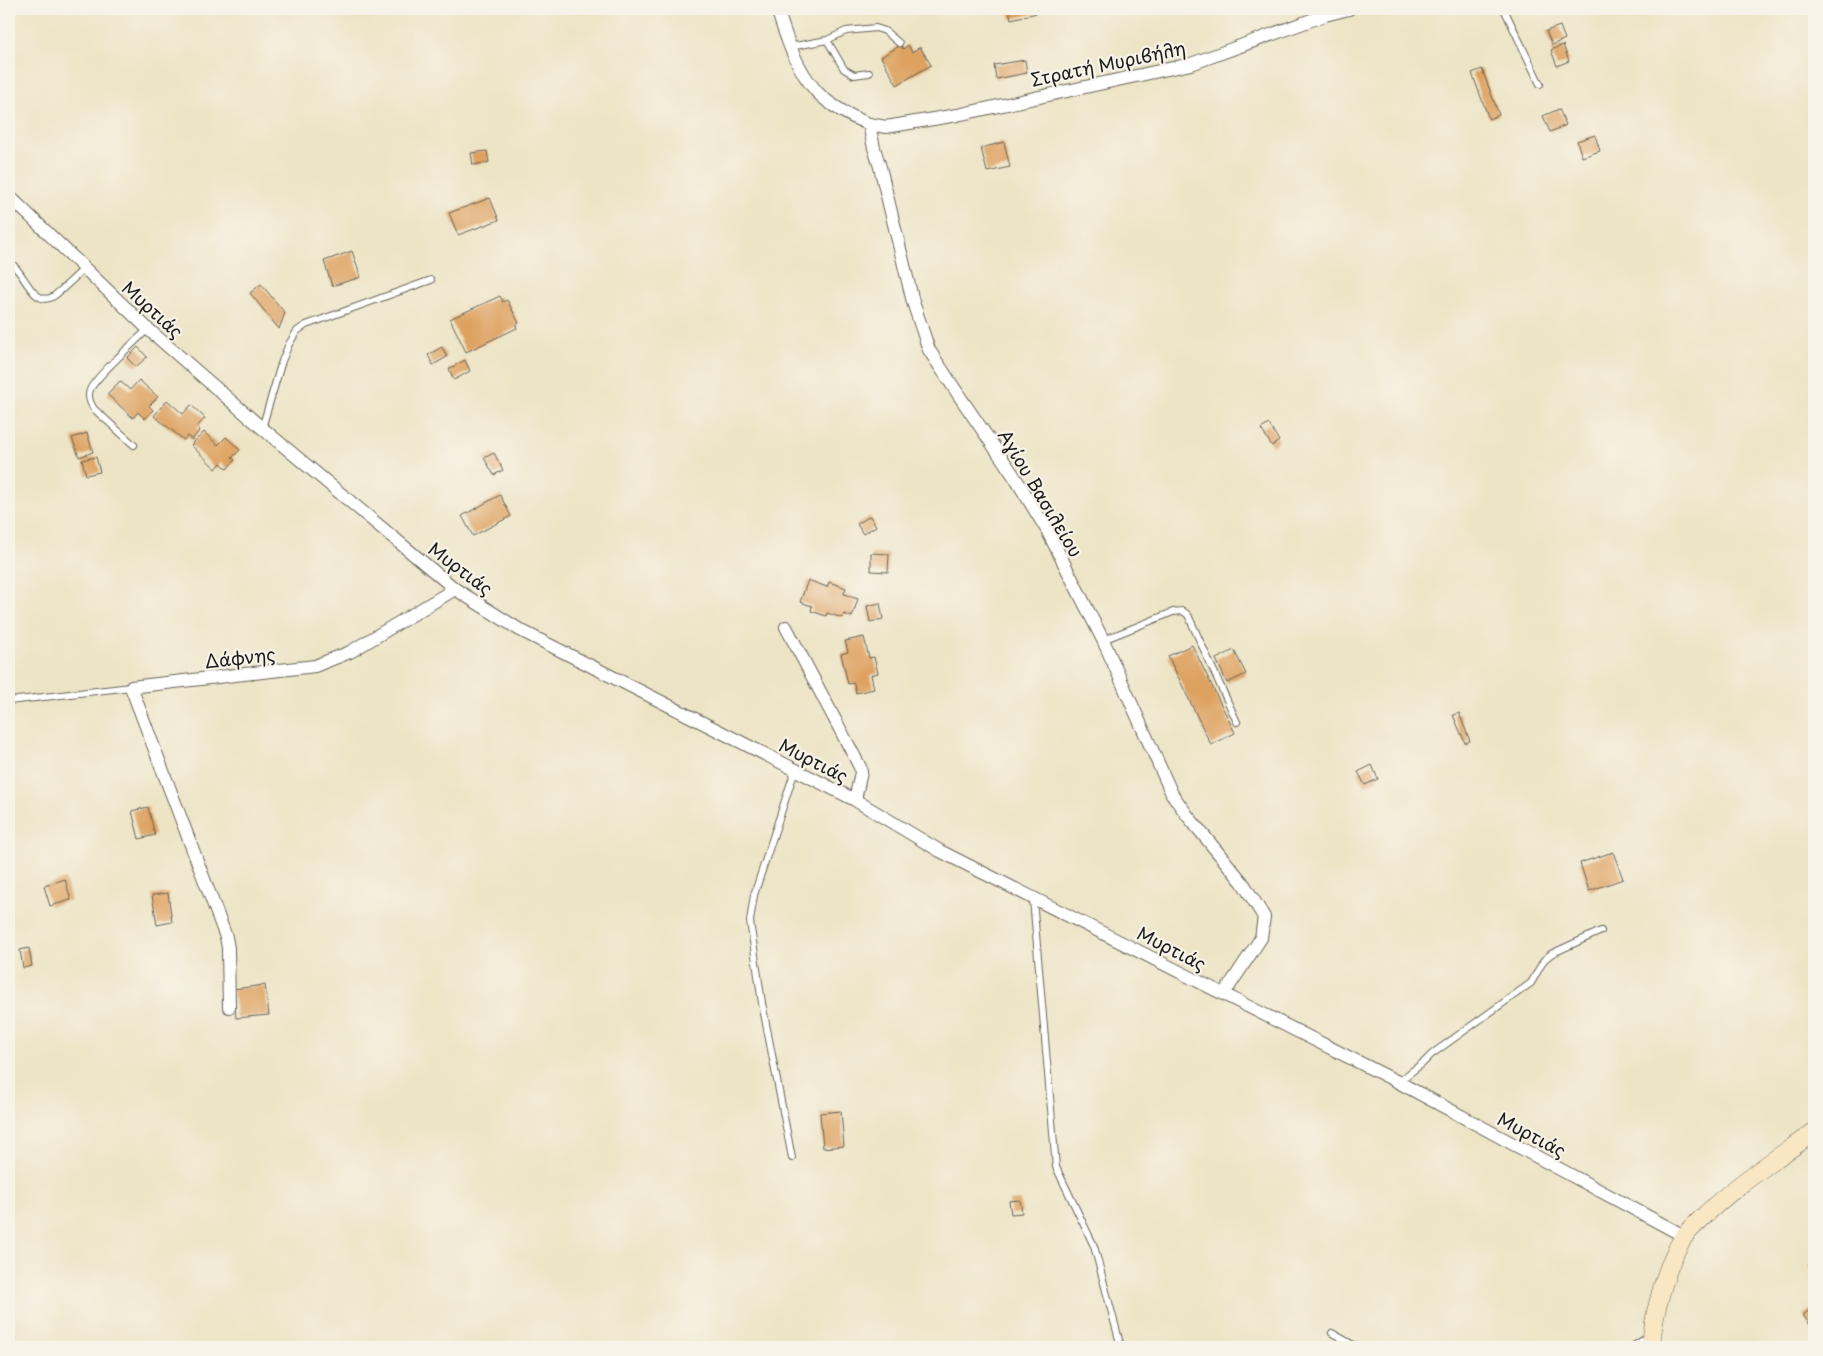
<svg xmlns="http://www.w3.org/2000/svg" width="1823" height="1356" font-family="'Playpen Sans',sans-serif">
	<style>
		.building { fill: #dea261 }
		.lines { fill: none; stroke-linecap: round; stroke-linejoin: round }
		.lane-casing { stroke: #656257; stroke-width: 8 }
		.street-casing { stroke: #656257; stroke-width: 14 }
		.secondary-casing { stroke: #656257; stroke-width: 19 }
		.lane { stroke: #fff; stroke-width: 6 }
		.street { stroke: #fff; stroke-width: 12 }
		.secondary { stroke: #f9e7c3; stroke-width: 18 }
		.labels { text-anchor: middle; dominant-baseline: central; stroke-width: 4.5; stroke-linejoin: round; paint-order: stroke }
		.street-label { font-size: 18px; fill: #1c1c1c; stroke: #f7f3e8 }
	</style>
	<rect width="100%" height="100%" fill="#f7f3e8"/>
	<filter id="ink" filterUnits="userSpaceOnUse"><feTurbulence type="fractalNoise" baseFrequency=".02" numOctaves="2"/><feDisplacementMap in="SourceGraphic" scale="10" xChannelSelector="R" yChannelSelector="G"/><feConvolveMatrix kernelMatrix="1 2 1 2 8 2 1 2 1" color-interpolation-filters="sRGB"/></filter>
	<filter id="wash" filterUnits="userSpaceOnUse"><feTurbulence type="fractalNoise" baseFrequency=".0096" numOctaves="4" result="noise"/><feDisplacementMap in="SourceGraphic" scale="20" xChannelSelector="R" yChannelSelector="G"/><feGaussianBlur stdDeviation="1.12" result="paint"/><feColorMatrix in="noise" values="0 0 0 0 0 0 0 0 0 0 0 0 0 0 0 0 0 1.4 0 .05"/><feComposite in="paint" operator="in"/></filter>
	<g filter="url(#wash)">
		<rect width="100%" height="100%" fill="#ede4c5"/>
		<g id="blocks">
			<path class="building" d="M931,9H948V12Z
				M1009,9H1036L1037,13L1011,19Z
				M1560,26L1565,39L1552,45L1546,31Z
				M901,45L903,49L908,45L912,52L920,47L931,65L897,85L881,57Z
				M1563,45L1569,61L1557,66L1551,50Z
				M1025,60L1027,73L996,79L994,65Z
				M1482,69L1499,115L1489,119L1472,73Z
				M1559,109L1566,125L1550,132L1543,116Z
				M1595,135L1600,151L1582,157L1577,141Z
				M1004,142L1010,167L987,172L981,148Z
				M487,151L489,162L473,165L471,153Z
				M490,198L499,220L458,235L449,213Z
				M352,251L361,277L332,286L324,261Z
				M261,284L285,313L279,329L250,293Z
				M500,296L503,302L507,300L519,323L516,325L517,328L466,352L450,319Z
				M138,347L147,357L136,367L127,358Z
				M442,347L447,357L433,365L428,355Z
				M465,360L470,371L454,380L449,369Z
				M139,380L158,397L149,406L153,410L145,419L138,412L133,418L107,394L120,381L130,390Z
				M167,400L183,414L191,405L205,418L197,427L200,430L192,440L187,436L184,440L154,416Z
				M1269,424L1279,441L1272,446L1261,429Z
				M204,432L218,445L226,437L240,450L232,458L235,460L227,469L221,463L216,469L191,445Z
				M87,433L93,452L79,457L72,438Z
				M494,453L503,470L494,475L484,458Z
				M96,457L100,472L86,475L82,460Z
				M500,495L511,516L473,536L462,516Z
				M870,516L876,526L863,534L857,524Z
				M871,553L889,554L888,572L871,571Z
				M808,580L827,587L829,582L846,588L844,594L858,599L852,617L844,614L843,618L827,613L826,616L811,611L812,606L800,602Z
				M880,603L883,619L870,622L867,606Z
				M864,637L869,658L874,657L878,673L871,675L874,689L856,693L854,683L848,684L841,654L848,652L845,641Z
				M1192,645L1235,733L1211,745L1168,656Z
				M1234,650L1246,674L1227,683L1216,659Z
				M1459,713L1470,741L1465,743L1453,715Z
				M1372,765L1378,779L1365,785L1358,772Z
				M148,807L155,835L139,839L132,811Z
				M1613,852L1623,879L1589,891L1580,863Z
				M65,879L71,900L50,906L44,886Z
				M168,893L172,922L157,925L152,895Z
				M29,948L32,966L23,968L20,950Z
				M265,985L269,1015L236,1018L233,989Z
				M841,1111L844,1146L823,1148L820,1113Z
				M1020,1200L1022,1213L1011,1214L1009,1201Z
				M1814,1262V1276L1809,1265Z
				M1811,1309L1814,1313V1322L1810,1325L1803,1315Z"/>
		</g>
	</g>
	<g filter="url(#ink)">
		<use href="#blocks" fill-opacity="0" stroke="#656257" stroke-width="1"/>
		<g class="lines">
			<defs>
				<path id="lane" d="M1504,9L1540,84
					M827,40L844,69L854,75L869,73
					M790,47L827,40L846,31L876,28L885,31L899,43
					M9,260C12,264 16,268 19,272C27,282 37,307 54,296C64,288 74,278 84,269
					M262,428L282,361L289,344L297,331L306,325L431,280
					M134,445L94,409C90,403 87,397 90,390C95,377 136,341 148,329
					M1103,640L1173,612L1183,611L1188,615L1237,722
					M9,701L131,687
					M1033,899L1056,1167L1094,1246L1121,1347
					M1398,1082L1423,1063L1432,1054L1531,983L1544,960L1551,954L1601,931
					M792,1158L762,1003L750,921L754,895L795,770
					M1332,1333L1357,1347
					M1632,1347L1648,1337"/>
				<path id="street" d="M777,9C786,37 796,69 817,92C829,105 853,118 869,124L874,148L880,167L913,302L929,350L962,400L1014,476L1047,530L1103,640L1172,794L1187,815L1243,883L1264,917L1261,938L1224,994
					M869,124L886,127L957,115L1191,64L1325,15L1349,9
					M9,196L148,329L262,428L455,589L520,630L855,800L940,851L1398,1082L1684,1236
					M786,627L860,767L861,772L855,800
					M229,1007L228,948L226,937L131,687L315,666L350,652L455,589"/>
				<path id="secondary" d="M1651,1347C1653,1315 1666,1265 1683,1238C1687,1232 1694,1226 1699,1221C1733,1186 1775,1160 1814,1132"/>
			</defs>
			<use href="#lane" class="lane-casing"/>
			<use href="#street" class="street-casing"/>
			<use href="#secondary" class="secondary-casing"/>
			<use href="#lane" class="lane"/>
			<use href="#street" class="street"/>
			<use href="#secondary" class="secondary"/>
		</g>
	</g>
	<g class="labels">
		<g class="street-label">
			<text transform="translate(1108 63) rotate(-12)">Στρατή Μυριβήλη</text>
			<text transform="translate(153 309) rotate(42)">Μυρτιάς</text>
			<text transform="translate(1041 493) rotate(59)">Αγίου Βασιλείου</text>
			<text transform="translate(461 568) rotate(37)">Μυρτιάς</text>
			<text transform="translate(240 657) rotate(-6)">Δάφνης</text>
			<text transform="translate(814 760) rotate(27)">Μυρτιάς</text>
			<text transform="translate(1172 948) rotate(27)">Μυρτιάς</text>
			<text transform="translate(1532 1134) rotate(28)">Μυρτιάς</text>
		</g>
	</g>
	<rect width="1823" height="1356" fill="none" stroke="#f7f3e8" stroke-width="30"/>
</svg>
